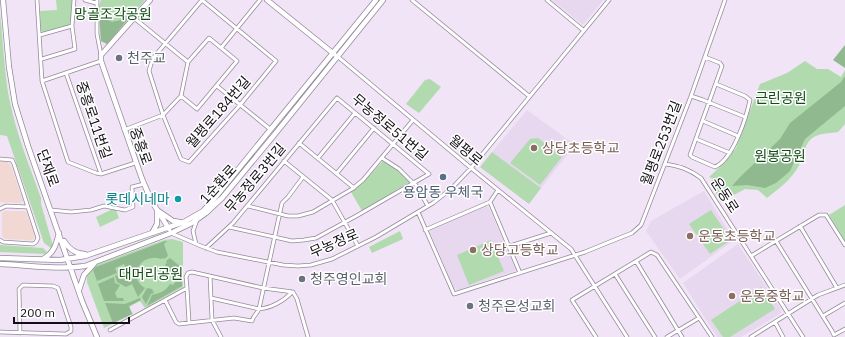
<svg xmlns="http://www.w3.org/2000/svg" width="845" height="337" font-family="'IBM Plex Sans','Noto Sans KR',sans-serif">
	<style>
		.commercial { fill: #f2d8d3 }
		.built { fill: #e7d7ef }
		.green { fill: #b1daaf }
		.forest { fill: #91b98f }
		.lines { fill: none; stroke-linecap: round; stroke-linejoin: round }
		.street-casing { stroke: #958a9b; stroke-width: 4.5 }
		.secondary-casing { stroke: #958a9b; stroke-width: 6 }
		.street { stroke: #fff; stroke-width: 3 }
		.secondary { stroke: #fff; stroke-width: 4.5 }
		.worship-dot { fill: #6b7280; stroke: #fff; stroke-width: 1.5 }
		.education-dot { fill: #8d6e63; stroke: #fff; stroke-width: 1.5 }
		.service-dot { fill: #5c6f8a; stroke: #fff; stroke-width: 1.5 }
		.culture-dot { fill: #0f9aa8; stroke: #fff; stroke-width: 1.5 }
		.labels { text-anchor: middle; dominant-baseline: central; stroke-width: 3; stroke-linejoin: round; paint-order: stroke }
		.park-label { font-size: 14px; fill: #134d15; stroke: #fff }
		.worship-label { font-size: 14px; fill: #5b616d; stroke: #fff; text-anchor: start }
		.street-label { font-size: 14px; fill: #130f15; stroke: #fff }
		.education-label { font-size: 14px; fill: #785e54; stroke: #fff; text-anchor: start }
		.service-label { font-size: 14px; fill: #4e5e75; stroke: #fff }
		.culture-label { font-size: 14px; fill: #0d838f; stroke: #fff; text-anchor: end }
	</style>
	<rect width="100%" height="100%" fill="#f0e4f6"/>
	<path class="commercial" d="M0,161H7L11,166L23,201L20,203L0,202Z
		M5,211H25L27,213L35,237L32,240L5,239L2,236V213Z"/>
	<path class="built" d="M552,0H603L583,25Z
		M527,110L575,145L541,188L492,152Z
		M704,191L734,240L680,279L646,231L651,221Z
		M486,206L489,208L516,269L515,271L459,290L454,288L430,232L431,228Z
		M738,244L781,309V313L741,337H717L683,283Z"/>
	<path class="green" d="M56,0H72L71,22L69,25L44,33L41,31L40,11L57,10Z
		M101,0H145L107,44L101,41L98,9Z
		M0,14C4,47 4,80 12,111C19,141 31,170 41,198V204L53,246L51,248L44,243L7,136L0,135Z
		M805,61L817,69H828L841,77L845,70V124L838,132C828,134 820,132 811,139C803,146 804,159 798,167C791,180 778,189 767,198L758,190L745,189L721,202L710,183L713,179L709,177L723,164L736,148L760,84L787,73Z
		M430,79L441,87L419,113L406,104L425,80Z
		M538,138L562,157L540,185L510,163L530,139Z
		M492,152L541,188L529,204L480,167Z
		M383,161L392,165L410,182L362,211L351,192L369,176Z
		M845,205V241L829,215Z
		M115,208L119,218L100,227L96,217Z
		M711,210L731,240L710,254L689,224Z
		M400,231L403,239L372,253L369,247Z
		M172,239L183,242V287L145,308L140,301L129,307L133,314L104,328L87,282V275L96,265L164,240Z
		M491,240L504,271L469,285L457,255Z
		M0,245L43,248L47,252L45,254L0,252Z
		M761,287L775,309L730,337H723L711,320Z"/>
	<path class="forest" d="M127,8L134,12L107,44L101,41L99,11L105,13L108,18L107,20L113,22L114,21C122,22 126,16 127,8Z
		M845,45V68L833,60Z
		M845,76V106L805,139L790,171L776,183L765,188L747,185L732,186L740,177L780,139L790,123L841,82Z
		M165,241H167L164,244L168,256L164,259L163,258L161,259C140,252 127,278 145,288L138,297L132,284L126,287L117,282L115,276L117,275L119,279L129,276L124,264L115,268L117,273L97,281L93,270L96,267Z
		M170,258L182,268V286L147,306L152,295C160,293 165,292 170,284L173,285L176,281L173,279L174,272L168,271L165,264L167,263L166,261Z
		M114,277L115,283L120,285L115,293L117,298H123L124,301H104L98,284Z
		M147,288L152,289L154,293L151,294L146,304L142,297Z
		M140,298L141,300L129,306L132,314L113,323L105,303L125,304Z"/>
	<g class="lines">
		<defs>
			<path id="street" d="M37,0L42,81L68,162L96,173L101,174L135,163
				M85,0L96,3
				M97,0V34L101,55
				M202,0L154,57L151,64L149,71L163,115L181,159L189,162L240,105L276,61L202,0
				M412,0L529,96
				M547,0L583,30
				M134,18L188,62
				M40,35L72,26
				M209,38L237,61L197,109L181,96L188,62Z
				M221,48L260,0
				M337,56L471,168L571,249L627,337
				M705,57L720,63L722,66L690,155L692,157L715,167C733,159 746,119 750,100L745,96L716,84
				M42,59L75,49L72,26L74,0
				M66,73L101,174
				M42,81L101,61
				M217,86L270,129
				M691,96L703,100L745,117
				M703,121L738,136
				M124,130L163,115L181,96
				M696,139L730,153
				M299,143L354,188
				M318,158L355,113
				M382,158L399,169L413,183
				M0,159L12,160L14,164L38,238L36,242L33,244L3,242L0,240
				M284,161L332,200L358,246
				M665,164C679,166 689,169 701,178L803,337
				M337,173L374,128
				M414,182L428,206
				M498,190L490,202L520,273
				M248,206L288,216H298L313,212L352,189L363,180L413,120
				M0,209L6,206L28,207
				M51,210L71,212L91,210L104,206L125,210L133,207L132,187L144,184
				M418,212L454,294L585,252L607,243L632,233L641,225L645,215L691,96L725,0
				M800,226L837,288
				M425,230L490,202
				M171,233L201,246L217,252L283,265L298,266L311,265L332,259L376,237L433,203L452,188L471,168L609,0
				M776,241L832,331L834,335L845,329
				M196,244L193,231L197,220
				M510,246L551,233
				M206,248L233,223L337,98L429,174L358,215L316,238L304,240L292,241L229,227
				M751,256L819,215H826L845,245
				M636,261L682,337
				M615,274L655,337
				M210,276L212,320L221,337
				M187,288L189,322
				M211,298L259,309C271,308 284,301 292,292
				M165,300L176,322L179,324L234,318L252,321C253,316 257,314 259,309L282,203L288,197L303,177
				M823,316L845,303
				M775,322L783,337
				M110,330L187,288L186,277L188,273L192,272L263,288L293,292L297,299L308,337
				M0,332L66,334L71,331V327L58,288L53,286L23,285L19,289L20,333
				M596,337L572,300L651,252L657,255L712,337
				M667,337L699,318
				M751,337L818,295L845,285"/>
			<path id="secondary" d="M3,0L9,67L15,104L28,146L82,301L97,337
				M150,0L101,55V61L142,179L151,200L169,229
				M267,0L334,54
				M152,233L157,224V210L173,221L180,222
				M64,241C69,249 76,254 85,254
				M0,258L60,260L85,256L184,222L203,211L214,199L376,0
				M43,259C54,253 56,245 59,233
				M0,264C28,265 57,270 85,266L171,233L192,223L206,213L222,198L275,134L383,0
				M79,290L84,275L94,264"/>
		</defs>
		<use href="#street" class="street-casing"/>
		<use href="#secondary" class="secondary-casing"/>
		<use href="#street" class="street"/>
		<use href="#secondary" class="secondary"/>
	</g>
	<g class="worship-dot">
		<circle cx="119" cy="58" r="4"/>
		<circle cx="302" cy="279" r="4"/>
		<circle cx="470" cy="306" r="4"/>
	</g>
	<g class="education-dot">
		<circle cx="534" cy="148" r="4"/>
		<circle cx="690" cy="236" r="4"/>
		<circle cx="473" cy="250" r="4"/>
		<circle cx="732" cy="296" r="4"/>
	</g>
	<circle class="service-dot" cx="443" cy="177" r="4"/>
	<circle class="culture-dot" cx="178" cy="199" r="4"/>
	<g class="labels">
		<g class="park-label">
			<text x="113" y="14">망골조각공원</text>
			<text x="781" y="98">근린공원</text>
			<text x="780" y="156">원봉공원</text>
			<text x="151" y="274">대머리공원</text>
		</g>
		<g class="worship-label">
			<text x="127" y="58">천주교</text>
			<text x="310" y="279">청주영인교회</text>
			<text x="478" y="306">청주은성교회</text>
		</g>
		<g class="street-label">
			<text transform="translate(218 112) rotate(-49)">월평로184번길</text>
			<text transform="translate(94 120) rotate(71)">중흥로11번길</text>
			<text transform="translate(390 127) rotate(40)">무농정로51번길</text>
			<text transform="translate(661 143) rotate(-69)">월평로253번길</text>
			<text transform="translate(141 146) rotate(70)">중흥로</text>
			<text transform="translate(466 150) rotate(40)">월평로</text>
			<text transform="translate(48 168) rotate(70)">단재로</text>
			<text transform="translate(255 178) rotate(-50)">무농정로3번길</text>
			<text transform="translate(218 184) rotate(-48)">1순환로</text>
			<text transform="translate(725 195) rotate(57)">운동로</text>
			<text transform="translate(334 243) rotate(-23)">무농정로</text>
		</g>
		<g class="education-label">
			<text x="542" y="148">상당초등학교</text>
			<text x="698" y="236">운동초등학교</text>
			<text x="481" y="250">상당고등학교</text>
			<text x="740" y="296">운동중학교</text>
		</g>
		<g class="service-label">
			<text x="443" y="192">용암동 우체국</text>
		</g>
		<g class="culture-label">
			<text x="170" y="199">롯데시네마</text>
		</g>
	</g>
	<path d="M14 317v6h115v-6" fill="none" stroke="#130f15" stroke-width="2"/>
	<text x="20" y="317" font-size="12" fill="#130f15" stroke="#ffffff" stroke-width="3" paint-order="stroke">200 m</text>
</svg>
